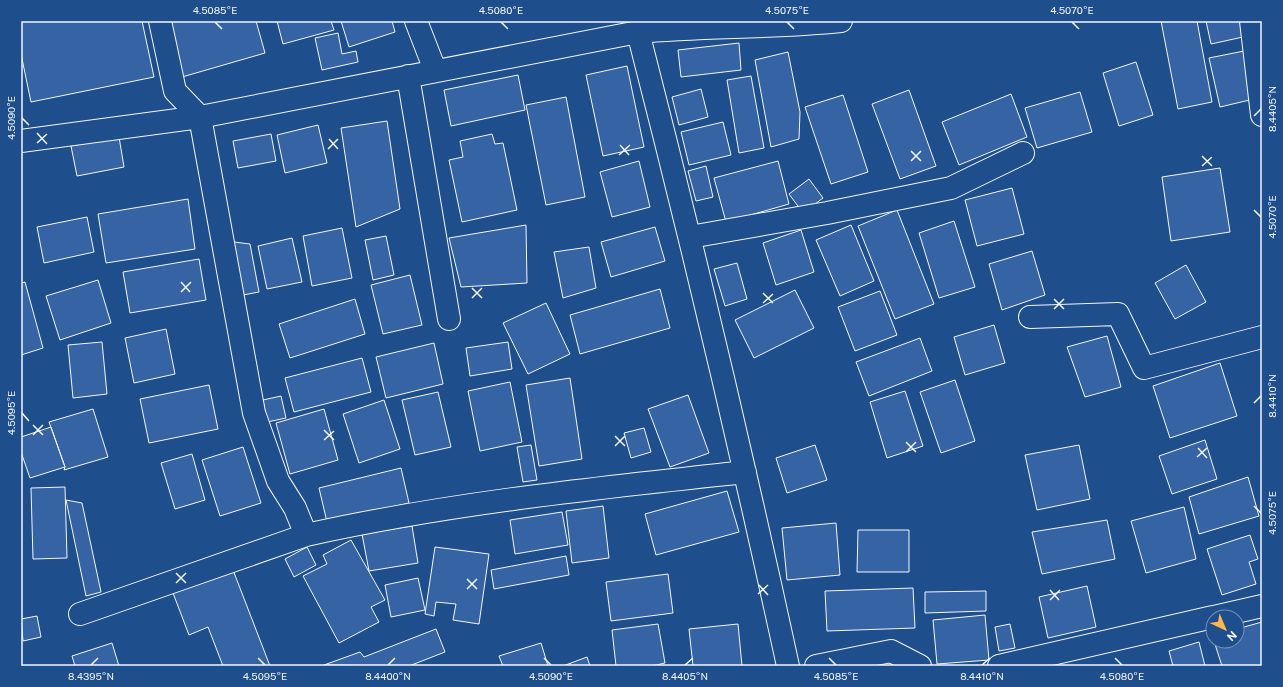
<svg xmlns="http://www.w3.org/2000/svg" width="1283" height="687" font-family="'Public Sans',sans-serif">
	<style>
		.building { fill: #3563a3; stroke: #f2f6ff }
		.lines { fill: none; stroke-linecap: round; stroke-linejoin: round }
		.street-casing { stroke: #f2f6ff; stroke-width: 24 }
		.street { stroke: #1f4e8c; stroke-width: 22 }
		.ticks { fill: none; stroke: #f2f6ff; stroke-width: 1.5 }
		.neatline { fill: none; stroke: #f2f6ff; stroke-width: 1.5 }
		.ticks-label { font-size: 10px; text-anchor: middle; fill: #f2f6ff }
	</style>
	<rect width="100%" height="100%" fill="#1f4e8c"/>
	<path class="building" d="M21,21H142L154,77L31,102L21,54Z
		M166,21H256L265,53L182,77Z
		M277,21H331L334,30L283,44Z
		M341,21H392L395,32L349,47Z
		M1161,21H1197L1212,102L1178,109Z
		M1206,21H1240L1243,37L1211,44Z
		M338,33L342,54L356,51L358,62L322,70L315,38Z
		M739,43L741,70L681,77L678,50Z
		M1244,51L1254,99L1220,107L1209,58Z
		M788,52L800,112L799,139L771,147L755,60Z
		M1136,62L1153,115L1119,126L1103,73Z
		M627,66L644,147L603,156L586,75Z
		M518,75L525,110L451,126L444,90Z
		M751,76L764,148L739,153L727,80Z
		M701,89L708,117L679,125L672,97Z
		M909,90L936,166L900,179L872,104Z
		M1080,92L1092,132L1037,148L1025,108Z
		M1011,94L1027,137L959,165L942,122Z
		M843,95L868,172L831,184L805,107Z
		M566,97L585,197L546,205L526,105Z
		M387,121L400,209L356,227L341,128Z
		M723,122L731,155L689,165L681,132Z
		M318,125L327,163L285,173L277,135Z
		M271,134L276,161L238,168L233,141Z
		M492,134L495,144L503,143L517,210L462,222L449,160L463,157L460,141Z
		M119,137L124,167L77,176L71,146Z
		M639,161L650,207L612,217L600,172Z
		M778,161L789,204L726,222L714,178Z
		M706,166L713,197L696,201L688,171Z
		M1220,168L1230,232L1171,241L1162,177Z
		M809,179L823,198L803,213L789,194Z
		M1012,188L1024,234L977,246L965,200Z
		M188,199L195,249L106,263L98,214Z
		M897,210L934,304L895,319L858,226Z
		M87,217L94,252L44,263L37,227Z
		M954,221L975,287L939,298L919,233Z
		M526,225L527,283L461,287L449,238Z
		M851,225L874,281L840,296L816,240Z
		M655,227L665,261L611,277L601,242Z
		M342,228L352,278L312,286L303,236Z
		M801,230L814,272L776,285L763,243Z
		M386,236L394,275L373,280L365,240Z
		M292,238L302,282L267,289L258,246Z
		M234,242L250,244L259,292L243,295Z
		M589,247L596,288L563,298L554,252Z
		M1032,251L1045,295L1002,310L989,264Z
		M199,259L206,300L130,313L123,272Z
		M737,263L747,299L725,306L714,269Z
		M1186,265L1206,302L1175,319L1155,283Z
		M410,275L422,325L383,334L371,285Z
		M98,280L111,323L60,340L46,296Z
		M25,282L43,348L21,355V283Z
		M660,289L670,328L580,354L570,315Z
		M795,290L814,328L754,358L735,320Z
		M880,291L897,335L855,351L838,307Z
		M355,299L365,334L290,358L279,324Z
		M546,303L570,354L528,374L503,323Z
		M994,325L1005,363L965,375L954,337Z
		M166,329L175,374L134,383L125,338Z
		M1107,336L1121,387L1085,397L1067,347Z
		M920,338L932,371L869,396L856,362Z
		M102,342L107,394L73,398L68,345Z
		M508,342L512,369L470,376L466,348Z
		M434,343L443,384L386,398L376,357Z
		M362,358L371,392L294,412L285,378Z
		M1220,363L1237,416L1170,438L1153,386Z
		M570,378L582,459L539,466L526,385Z
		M955,380L975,441L941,453L920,392Z
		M510,382L522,442L480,451L468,391Z
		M209,385L218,429L149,443L140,399Z
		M905,391L923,446L887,458L870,402Z
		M438,392L451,447L415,455L402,400Z
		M688,395L709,453L670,467L648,409Z
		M281,396L286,418L267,422L263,400Z
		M384,400L400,449L359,463L343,414Z
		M93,409L108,457L64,470L65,467L49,422Z
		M324,409L338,460L290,474L276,423Z
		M51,427L65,467L30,478L21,452V437Z
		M644,428L651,452L631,458L624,433Z
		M1205,440L1217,479L1172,494L1159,456Z
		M531,445L537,480L523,482L517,447Z
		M815,445L827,480L787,493L776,458Z
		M1079,445L1090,499L1037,510L1025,455Z
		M243,447L261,503L220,516L202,460Z
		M192,454L205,500L175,509L161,463Z
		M401,468L409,503L327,522L319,488Z
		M1248,477L1259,516L1199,534L1189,497Z
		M65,487L67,558L33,559L31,488Z
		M727,491L739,532L656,555L645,514Z
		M66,500L82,503L101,592L86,596Z
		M603,506L609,558L572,563L566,511Z
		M1184,507L1196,559L1146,573L1131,521Z
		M562,512L568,545L515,554L510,520Z
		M1107,520L1115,559L1042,574L1032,532Z
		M836,523L840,575L787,580L782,528Z
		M412,526L418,563L369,571L362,534Z
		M858,530H909V572H857Z
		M1250,535L1258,559L1249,562L1256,584L1222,595L1207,549Z
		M351,540L385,600L371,607L379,622L339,643L303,576L327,564L323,555Z
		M307,547L316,565L294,577L285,559Z
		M435,547L489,554L479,624L453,620L456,604L436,602L434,616L425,614Z
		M566,556L569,575L494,589L491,570Z
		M233,570L270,666H223L208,627L189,635L173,593Z
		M668,574L673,613L611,621L606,582Z
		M418,578L425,610L391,617L385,585Z
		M1087,586L1096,627L1048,638L1039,597Z
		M913,588L915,628L827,631L825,591Z
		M986,591V611L925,613V592Z
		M985,615L989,660L937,664L933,620Z
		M37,616L41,637L23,641L21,619Z
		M1262,622V666H1222L1214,641H1237V629Z
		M658,624L665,663L652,666H616L612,630Z
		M738,624L742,666H693L689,629Z
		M1010,624L1015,648L999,651L995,627Z
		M436,629L445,652L409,666L324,665L360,652L364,657Z
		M1199,642L1205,666H1173L1169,651Z
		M112,643L119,666H75L72,656Z
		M541,643L548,666H503L499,656Z
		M587,657L590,666H563Z"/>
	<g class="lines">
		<defs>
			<path id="street" d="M160,21L175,91L200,117L254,413L278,481L295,508L306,535C450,503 598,488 745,472
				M416,21L435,70
				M1251,21L1262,115
				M638,32C692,242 742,454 788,666
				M408,76L449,319
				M21,141L200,117L638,32C706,26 773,28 841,21
				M690,237L827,213L951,188L1023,153
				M1030,317L1118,314L1144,368L1262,337
				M80,614L306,535
				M1214,617L1262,606
				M816,666L891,651L920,666
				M999,666L1213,617"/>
		</defs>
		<use href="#street" class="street-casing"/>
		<use href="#street" class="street"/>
	</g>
	<path class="ticks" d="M215,22L222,29M501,22L508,29M787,22L794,29M1072,22L1079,29M1254,116L1261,109M22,118L29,125M37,133L47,144M329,139L338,149M37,143L47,134M620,145L629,155M328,149L338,139M911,151L921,161M619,155L630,145M1202,156L1212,166M911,161L921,151M1202,166L1212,157M1254,210L1261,217M181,282L190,292M472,288L482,298M181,292L191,282M763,293L773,303M472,298L482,288M1054,299L1064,309M763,303L773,294M1054,309L1064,299M1254,403L1261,396M22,413L29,421M33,425L43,435M324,430L334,440M33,435L43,425M615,436L625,446M324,440L334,431M906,442L916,452M615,446L625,436M1198,448L1207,458M906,452L916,442M1197,457L1207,448M1254,506L1261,513M176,573L186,583M467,579L477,589M176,583L186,573M759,585L768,595M467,589L477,579M1050,590L1059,600M758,594L768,585M1050,600L1060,590M258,658L265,665M544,658L551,665M829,658L836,665M1115,658L1122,665M91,665L98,658M388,665L395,658M685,665L693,658M982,665L990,658"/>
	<rect width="1283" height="687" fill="none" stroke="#1f4e8c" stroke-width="44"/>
	<g transform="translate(1225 629) rotate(136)"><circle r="19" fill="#1f4e8c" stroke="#7391ba"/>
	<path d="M0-3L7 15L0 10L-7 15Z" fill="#ffb74d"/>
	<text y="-6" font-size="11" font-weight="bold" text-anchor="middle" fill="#f2f6ff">N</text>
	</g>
	<rect x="22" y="22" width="1239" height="643" class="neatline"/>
	<g class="ticks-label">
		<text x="215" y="14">4.5085°E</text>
		<text x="501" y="14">4.5080°E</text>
		<text x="787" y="14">4.5075°E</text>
		<text x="1072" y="14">4.5070°E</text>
		<text transform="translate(1272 109) rotate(-90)" y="4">8.4405°N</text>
		<text transform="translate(11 118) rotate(-90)" y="4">4.5090°E</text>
		<text transform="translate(1272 217) rotate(-90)" y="4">4.5070°E</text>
		<text transform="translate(1272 396) rotate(-90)" y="4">8.4410°N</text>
		<text transform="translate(11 413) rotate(-90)" y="4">4.5095°E</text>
		<text transform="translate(1272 513) rotate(-90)" y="4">4.5075°E</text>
		<text x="91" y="680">8.4395°N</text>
		<text x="265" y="680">4.5095°E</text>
		<text x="388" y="680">8.4400°N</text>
		<text x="551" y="680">4.5090°E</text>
		<text x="685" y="680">8.4405°N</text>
		<text x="836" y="680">4.5085°E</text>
		<text x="982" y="680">8.4410°N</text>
		<text x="1122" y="680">4.5080°E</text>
	</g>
</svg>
